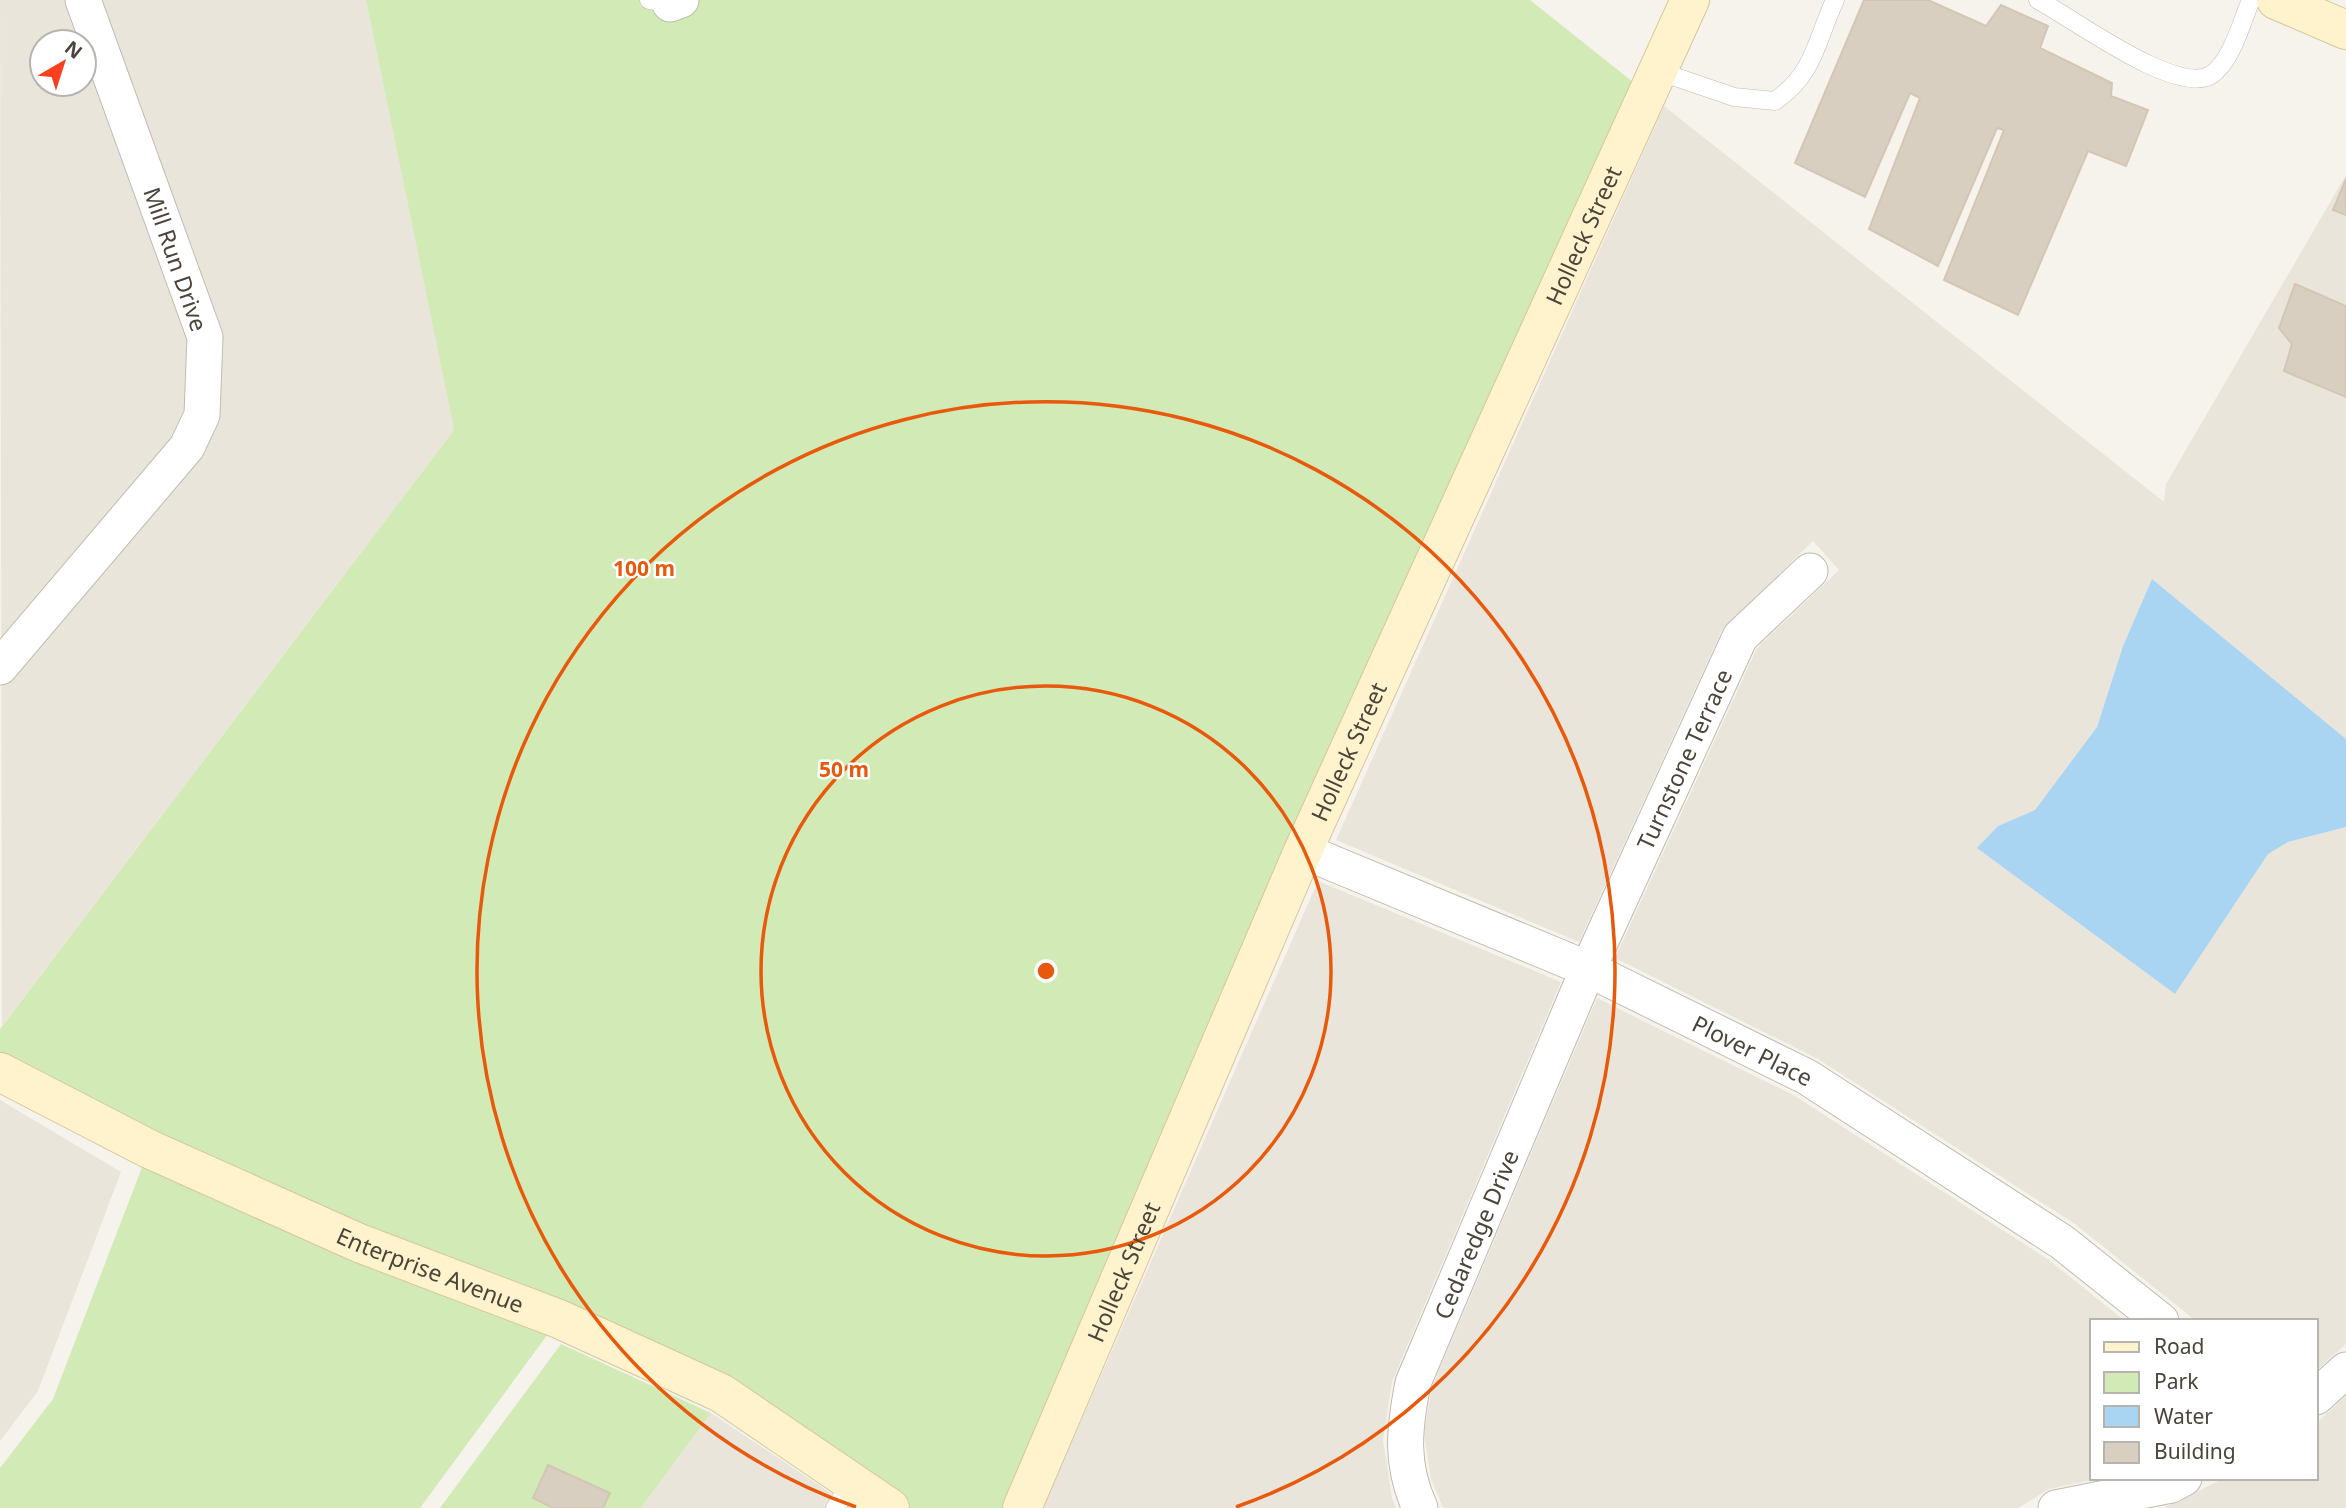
<svg xmlns="http://www.w3.org/2000/svg" width="2346" height="1508" font-family="'Noto Sans',sans-serif">
	<style>
		.residential { fill: #eae5da; fill-rule: evenodd }
		.green { fill: #d2eab5 }
		.water { fill: #a9d4f2 }
		.building { fill: #d8cfc1; stroke: #d3c7b4; stroke-width: 2 }
		.lines { fill: none; stroke-linecap: round; stroke-linejoin: round }
		.lane-casing { stroke: #c2bbae; stroke-width: 19 }
		.street-casing { stroke: #c2bbae; stroke-width: 37 }
		.secondary-casing { stroke: #d6c79b; stroke-width: 40 }
		.lane { stroke: #fff; stroke-width: 18 }
		.street { stroke: #fff; stroke-width: 35 }
		.secondary { stroke: #fff3cd; stroke-width: 38 }
		.ring { fill: none; stroke: #e8590c; stroke-width: 3.5 }
		.labels { text-anchor: middle; dominant-baseline: central; stroke-width: 5; stroke-linejoin: round; paint-order: stroke }
		.street-label { font-size: 23px; fill: #4b4439; stroke: #fff }
		.centre { fill: #e8590c; stroke: #fff; stroke-width: 3.5 }
		.ring-label { font-size: 21px; text-anchor: middle; font-weight: bold; fill: #e8590c; stroke: #fff; stroke-width: 5; stroke-linejoin: round; paint-order: stroke }
	</style>
	<rect width="100%" height="100%" fill="#f6f3ec"/>
	<path class="residential" d="M0,0H366L454,430L2,1026ZM42,42H84V84H42Z
		M1664,106L2164,502L2166,484L2346,175V739L2152,579L2123,646L2097,727L2035,810L1998,826L1978,848L2175,994L2268,854L2288,842L2346,827V1344L2316,1371V1321H2196L2075,1224L1818,1059L1615,958L1757,648L1839,570L1813,541L1722,630L1579,942L1336,840Z
		M1318,881L1561,982L1392,1382L1383,1440L1392,1497L1396,1508H1043Z
		M1597,998L1795,1096L2049,1260L2125,1321H2092V1478H2102L2049,1489L2018,1508H1443L1431,1479L1424,1433L1432,1387Z
		M0,1100L121,1172L38,1391L0,1441Z
		M2346,1396V1508H2163L2225,1478H2316V1423Z
		M711,1413L853,1508H641Z"/>
	<path class="green" d="M366,0H1530L1648,94L1023,1508H890L559,1319L420,1508H0V1468L53,1399L149,1149L0,1072V1029L454,430Z
		M561,1344L711,1413L641,1508H440Z"/>
	<path class="water" d="M2152,579L2346,739V827L2288,842L2268,854L2175,994L1977,848L1998,826L2035,810L2097,727L2123,646Z"/>
	<path class="building" d="M1864,0H1928L1986,26L2001,5L2048,26L2040,48L2112,83L2111,96L2148,110L2126,166L2088,151L2018,315L1944,280L2004,130L1997,128L1938,266L1869,229L1920,98L1910,93L1865,197L1795,163Z
		M2346,179V215L2333,210Z
		M2295,284L2346,306V397L2284,371L2292,344L2279,328Z
		M548,1465L610,1493L603,1508H553L533,1498Z"/>
	<g class="lines">
		<defs>
			<path id="lane" d="M649,0L670,4
				M2038,0C2071,17 2176,96 2211,75C2232,61 2241,23 2251,0
				M1658,71L1734,97L1775,101C1815,73 1816,41 1835,0
				M835,1508L852,1483"/>
			<g id="street">
				<path d="M670,4L681,0"/>
				<path d="M0,667L187,447L202,415L205,337L83,0"/>
				<path id="s1" d="M1303,851L1588,969L1807,1077L2062,1242L2161,1321"/>
				<path d="M2316,1397L2346,1370"/>
				<path id="s2" d="M1420,1508C1400,1464 1404,1429 1413,1383L1588,969L1740,637L1810,571"/>
				<path d="M2056,1508L2171,1485L2184,1478"/>
			</g>
			<g id="secondary">
				<path d="M2276,0L2346,30"/>
				<path id="s3" d="M0,1072L149,1149L359,1243L559,1319L721,1393L890,1508"/>
				<path id="s4" d="M1022,1508L1303,851L1690,0"/>
			</g>
		</defs>
		<use href="#lane" class="lane-casing"/>
		<use href="#street" class="street-casing"/>
		<use href="#secondary" class="secondary-casing"/>
		<use href="#lane" class="lane"/>
		<use href="#street" class="street"/>
		<use href="#secondary" class="secondary"/>
	</g>
	<g class="ring">
		<circle cx="1046" cy="971" r="285"/>
		<path d="M856 1507A569 569 0 1 1 1236 1507"/>
	</g>
	<g class="labels">
		<g class="street-label">
			<text stroke="none"><textPath href="#s4" startOffset="1391">Holleck Street</textPath></text>
			<text transform="translate(176 259) rotate(71)">Mill Run Drive</text>
			<text stroke="none"><textPath href="#s4" startOffset="824">Holleck Street</textPath></text>
			<text stroke="none"><textPath href="#s2" startOffset="808">Turnstone Terrace</textPath></text>
			<text stroke="none"><textPath href="#s1" startOffset="492">Plover Place</textPath></text>
			<text stroke="none"><textPath href="#s2" startOffset="289">Cedaredge Drive</textPath></text>
			<text stroke="none"><textPath href="#s3" startOffset="474">Enterprise Avenue</textPath></text>
			<text stroke="none"><textPath href="#s4" startOffset="257">Holleck Street</textPath></text>
		</g>
	</g>
	<circle cx="1046" cy="971" r="10" class="centre"/>
	<g class="ring-label">
		<text x="644" y="576">100 m</text>
		<text x="844" y="777">50 m</text>
	</g>
	<rect x="2090" y="1319" width="228" height="161" fill="#ffffff" stroke="#b7b4b0" stroke-width="2"/>
	<rect x="2104" y="1342" width="35" height="10" fill="#fff3cd" stroke="#b7b4b0" stroke-width="2"/>
	<text x="2154" y="1354" font-size="21" fill="#4b4439">Road</text>
	<rect x="2104" y="1372" width="35" height="21" fill="#d2eab5" stroke="#b7b4b0" stroke-width="2"/>
	<text x="2154" y="1389" font-size="21" fill="#4b4439">Park</text>
	<rect x="2104" y="1406" width="35" height="21" fill="#a9d4f2" stroke="#b7b4b0" stroke-width="2"/>
	<text x="2154" y="1424" font-size="21" fill="#4b4439">Water</text>
	<rect x="2104" y="1442" width="35" height="21" fill="#d8cfc1" stroke="#b7b4b0" stroke-width="2"/>
	<text x="2154" y="1459" font-size="21" fill="#4b4439">Building</text>
	<g transform="translate(63 63) rotate(39)"><circle r="33" fill="#ffffff" stroke="#b7b4b0" stroke-width="2"/>
	<path d="M0-5L12 26L0 18L-12 26Z" fill="#fc3f1d"/>
	<text y="-10" font-size="19" font-weight="bold" text-anchor="middle" fill="#4b4439">N</text>
	</g>
</svg>
